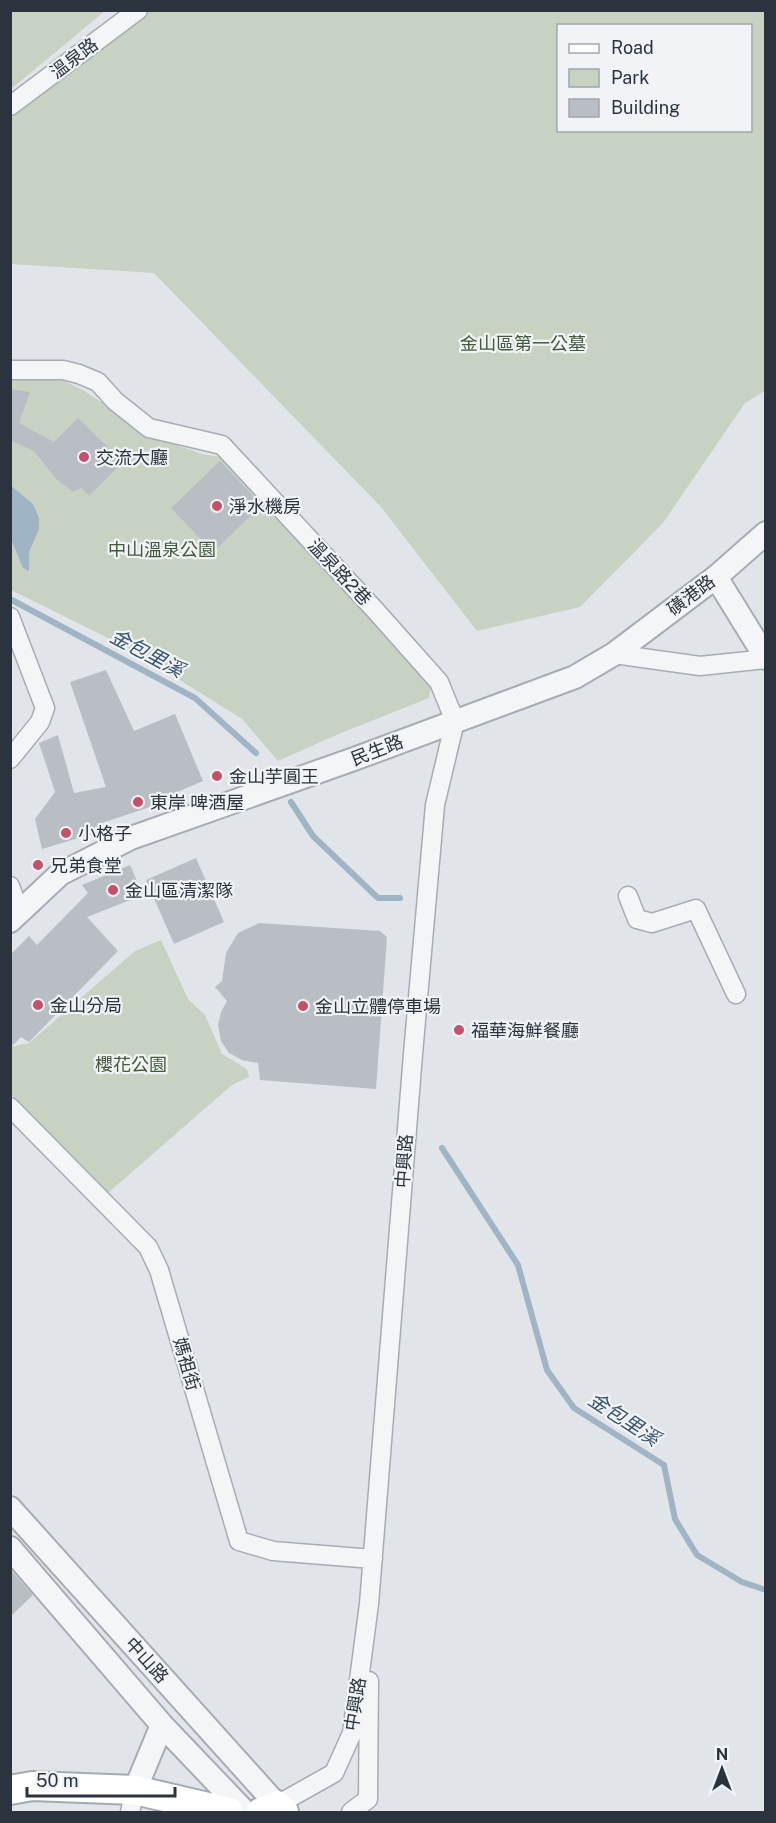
<svg xmlns="http://www.w3.org/2000/svg" width="776" height="1823" font-family="'Public Sans','Noto Sans TC',sans-serif">
	<style>
		.green { fill: #c8d2c3; fill-rule: evenodd }
		.water { fill: #9fb4c5 }
		.lines { fill: none; stroke-linecap: round; stroke-linejoin: round }
		.stream { stroke: #9fb4c5; stroke-width: 6 }
		.building { fill: #b9bec5 }
		.minor-casing { stroke: #a7acb3; stroke-width: 21 }
		.tertiary-casing { stroke: #a7acb3; stroke-width: 26 }
		.primary-casing { stroke: #a2aab3; stroke-width: 32 }
		.minor { stroke: #f4f5f7; stroke-width: 18 }
		.tertiary { stroke: #f4f5f7; stroke-width: 22 }
		.primary { stroke: #fff; stroke-width: 28 }
		.poi-dot { fill: #c2526a; stroke: #f1f3f6; stroke-width: 2 }
		.labels { text-anchor: middle; dominant-baseline: central; stroke-width: 4.5; stroke-linejoin: round; paint-order: stroke }
		.street-label { font-size: 18px; fill: #2b333f; stroke: #f1f3f6 }
		.park-label { font-size: 18px; fill: #42593a; stroke: #f1f3f6 }
		.poi-label { font-size: 18px; fill: #2b333f; stroke: #f1f3f6; text-anchor: start }
		.water-label { font-size: 20px; font-style: italic; fill: #39546f; stroke: #f1f3f6 }
	</style>
	<rect width="100%" height="100%" fill="#e1e5e9"/>
	<path class="green" d="M11,10H105V11L11,89Z
		M150,11H765V391L745,403L663,523L580,607L477,631L381,507L154,273L11,264V118ZM558,26H750V130H558Z
		M10,379H60L83,390L154,437L202,454L220,457L431,686L429,698L341,733L278,761L242,719L132,650L11,590Z
		M161,940L188,999L205,1015L222,1054L247,1069L249,1077L232,1085L108,1193L11,1094V1047L29,1043L135,951Z"/>
	<path class="water" d="M10,485L33,504L39,518V529L29,552V571L23,568L11,539Z"/>
	<g class="lines">
		<path class="stream" d="M10,599L195,698L256,753
			M291,802L313,836L378,898H400
			M442,1148L518,1265L547,1370L574,1408L664,1465L675,1519L697,1555L742,1582L766,1590"/>
	</g>
	<path class="building" d="M10,389L30,392L19,423L54,442L78,418L123,462L89,496L81,488L73,492L57,480L34,451L10,440Z
		M220,461L262,505L213,552L171,508Z
		M106,670L134,731L175,714L203,781L152,803L153,806L99,824L102,831L42,849L35,819L55,792L39,743L58,735L74,793L106,787L70,682Z
		M196,858L224,922L174,944L146,880Z
		M130,865L143,895L87,917L118,951L29,1042L21,1037L10,1048V955L29,936L37,945L88,893L82,885Z
		M259,923L380,931L387,937L376,1089L260,1080L258,1063L242,1060L229,1053L221,1041L218,1025L221,1012L227,1001L215,987L222,981L226,953L238,933Z
		M10,1569L33,1595L10,1617Z"/>
	<g class="lines">
		<defs>
			<path id="minor" d="M10,106L138,10
				M10,370H63L79,374L98,382L115,401L149,428L222,445L375,610L439,682L455,721L435,805L413,1054L369,1604L352,1733L334,1773L277,1805
				M10,617L45,708L40,722L10,759
				M614,654L700,666L766,659
				M10,886L19,911
				M628,896L637,919L652,923L696,909L736,994
				M10,1107L148,1247L159,1270L239,1541L273,1551L373,1559
				M130,1812L135,1790
				M351,1812L368,1799L369,1681"/>
			<path id="tertiary" d="M716,577L766,658
				M10,921L60,874L131,838L354,759L575,677L614,654L716,577L766,533
				M10,1508L277,1805
				M10,1548L162,1725L245,1812
				M135,1790L162,1725"/>
			<path id="primary" d="M10,1790L32,1786L135,1790L229,1812
				M261,1812L277,1805L284,1812"/>
		</defs>
		<use href="#minor" class="minor-casing"/>
		<use href="#tertiary" class="tertiary-casing"/>
		<use href="#primary" class="primary-casing"/>
		<use href="#minor" class="minor"/>
		<use href="#tertiary" class="tertiary"/>
		<use href="#primary" class="primary"/>
	</g>
	<g class="poi-dot">
		<circle cx="84" cy="457" r="6"/>
		<circle cx="217" cy="506" r="6"/>
		<circle cx="217" cy="776" r="6"/>
		<circle cx="138" cy="802" r="6"/>
		<circle cx="66" cy="833" r="6"/>
		<circle cx="38" cy="865" r="6"/>
		<circle cx="113" cy="890" r="6"/>
		<circle cx="38" cy="1005" r="6"/>
		<circle cx="303" cy="1006" r="6"/>
		<circle cx="459" cy="1030" r="6"/>
	</g>
	<g class="labels">
		<g class="street-label">
			<text transform="translate(74 58) rotate(-37)">溫泉路</text>
			<text transform="translate(340 572) rotate(47)">溫泉路2巷</text>
			<text transform="translate(691 595) rotate(-37)">磺港路</text>
			<text transform="translate(377 750) rotate(-21)">民生路</text>
			<text transform="translate(404 1161) rotate(-86)">中興路</text>
			<text transform="translate(187 1364) rotate(74)">媽祖街</text>
			<text transform="translate(147 1660) rotate(48)">中山路</text>
			<text transform="translate(355 1704) rotate(-81)">中興路</text>
		</g>
		<g class="park-label">
			<text x="523" y="343">金山區第一公墓</text>
			<text x="162" y="549">中山溫泉公園</text>
			<text x="131" y="1064">櫻花公園</text>
		</g>
		<g class="poi-label">
			<text x="96" y="457">交流大廳</text>
			<text x="229" y="506">淨水機房</text>
			<text x="229" y="776">金山芋圓王</text>
			<text x="150" y="802">東岸 啤酒屋</text>
			<text x="78" y="833">小格子</text>
			<text x="50" y="865">兄弟食堂</text>
			<text x="125" y="890">金山區清潔隊</text>
			<text x="50" y="1005">金山分局</text>
			<text x="315" y="1006">金山立體停車場</text>
			<text x="471" y="1030">福華海鮮餐廳</text>
		</g>
		<g class="water-label">
			<text transform="translate(147 653) rotate(28)">金包里溪</text>
			<text transform="translate(624 1419) rotate(33)">金包里溪</text>
		</g>
	</g>
	<rect width="776" height="1823" fill="none" stroke="#2b333f" stroke-width="24"/>
	<rect x="557" y="24" width="195" height="108" fill="#f1f3f6" stroke="#a2a6ad" stroke-width="1.5"/>
	<rect x="569" y="44" width="30" height="9" fill="#ffffff" stroke="#a2a6ad" stroke-width="1.5"/>
	<text x="611" y="54" font-size="18" fill="#2b333f">Road</text>
	<rect x="569" y="69" width="30" height="18" fill="#c8d2c3" stroke="#a2a6ad" stroke-width="1.5"/>
	<text x="611" y="84" font-size="18" fill="#2b333f">Park</text>
	<rect x="569" y="99" width="30" height="18" fill="#b9bec5" stroke="#a2a6ad" stroke-width="1.5"/>
	<text x="611" y="114" font-size="18" fill="#2b333f">Building</text>
	<g transform="translate(722 1769)" stroke="#f1f3f6" stroke-width="4.5" paint-order="stroke">
	<path d="M0-4.5L10 22L0 15L-10 22Z" fill="#2b333f"/>
	<text y="-9" font-size="16" font-weight="bold" text-anchor="middle" fill="#2b333f">N</text>
	</g>
	<path d="M27 1787v9h148v-9" fill="none" stroke="#2b333f" stroke-width="3"/>
	<text x="36" y="1787" font-size="18" fill="#2b333f" stroke="#f1f3f6" stroke-width="4.5" paint-order="stroke">50 m</text>
</svg>
